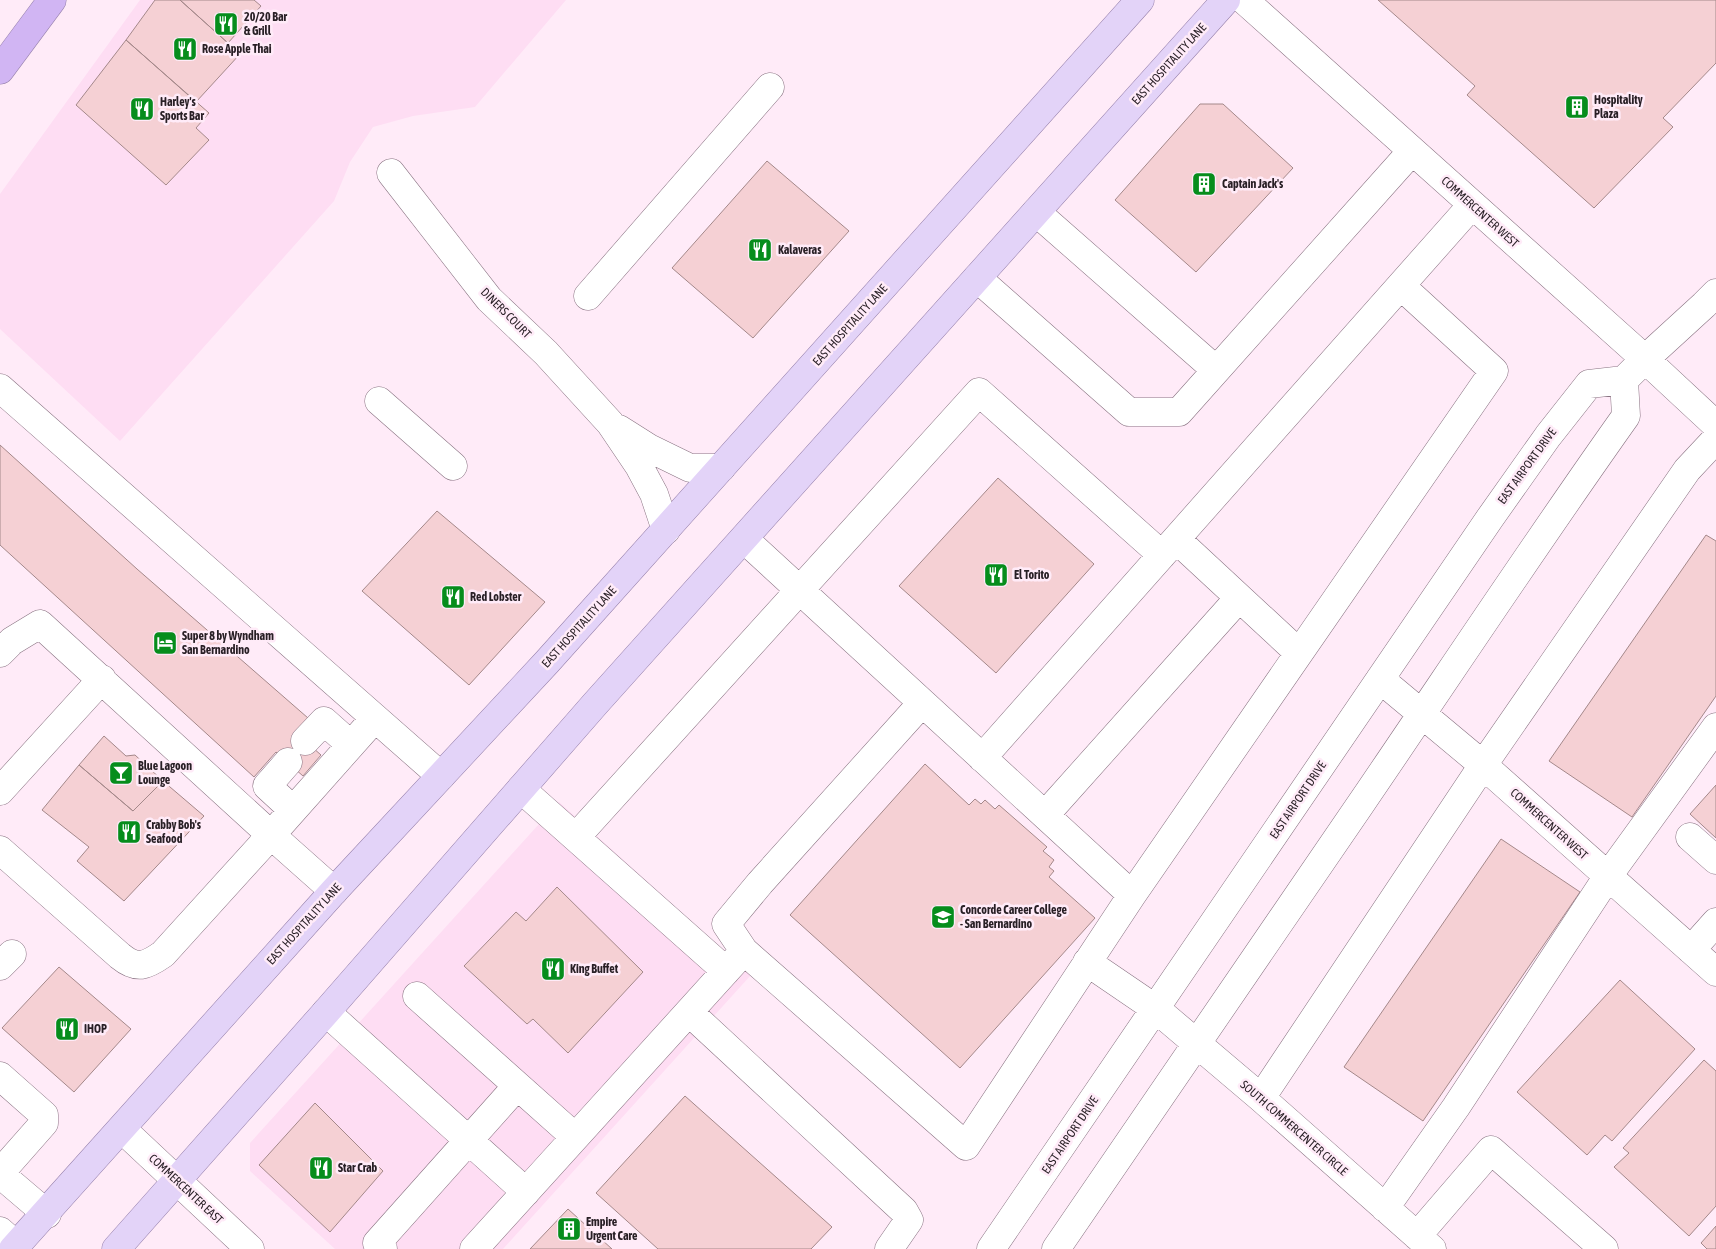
<svg xmlns="http://www.w3.org/2000/svg" width="1716" height="1249" font-family="'Asap Condensed',sans-serif">
	<style>
		.built { fill: #feddf3 }
		.building { fill: #f5d0d4; stroke: #a4888a }
		.lines { fill: none; stroke-linecap: round; stroke-linejoin: round }
		.minor-casing { stroke: #887281; stroke-width: 29 }
		.major-casing { stroke: #9680ab; stroke-width: 29 }
		.highway-casing { stroke: #9680ab; stroke-width: 29 }
		.minor { stroke: #fff; stroke-width: 28 }
		.major { stroke: #e3d3f8; stroke-width: 28 }
		.highway { stroke: #d1b5f3; stroke-width: 28 }
		.labels { text-anchor: middle; dominant-baseline: central; stroke-width: 5; stroke-linejoin: round; paint-order: stroke }
		.poi-label { font-size: 12px; font-weight: bold; fill: #281f25; stroke: #ffebf8; text-anchor: start }
		.street-label { font-size: 12px; fill: #281f25; stroke: #ffebf8 }
	</style>
	<rect width="100%" height="100%" fill="#ffebf8"/>
	<path class="built" d="M140,0H566L475,107L413,116L373,127L350,162L334,201L120,441L0,329V194Z
		M559,802L751,975L503,1249H335L250,1171V1143Z"/>
	<path class="building" d="M155,0H180L240,54L196,102L126,40Z
		M180,0H254L261,6L228,43Z
		M1378,0H1716V63L1663,118L1673,127L1594,208L1467,95L1475,86Z
		M126,40L209,113L196,128L209,140L166,185L76,105Z
		M1200,104H1223L1293,168L1196,272L1115,200Z
		M767,161L849,231L753,338L672,268Z
		M0,445L137,569L308,718L295,732L321,755L303,776L276,752L254,777L0,545Z
		M998,478L1094,564L996,673L899,586Z
		M437,511L545,602L469,685L362,591Z
		M1706,535L1716,541V696L1632,817L1549,761Z
		M104,736L126,756L135,755L163,781L133,811L79,765Z
		M925,764L969,805L975,799L981,804L985,800L995,809L999,805L1047,847L1043,851L1054,860L1049,867L1054,871L1049,877L1095,918L960,1068L790,915Z
		M79,765L133,811L163,781L204,816L124,901L77,861L89,847L42,810Z
		M1716,785V838L1690,814Z
		M1501,839L1580,892L1423,1121L1344,1067Z
		M557,887L643,972L568,1053L533,1019L527,1024L464,966L516,912L526,921Z
		M59,967L131,1029L74,1092L2,1028Z
		M1620,980L1695,1049L1612,1141L1605,1135L1587,1155L1517,1092Z
		M1704,1060L1716,1071V1206L1689,1236L1614,1167L1629,1153L1623,1148Z
		M685,1096L832,1227L811,1249H658L596,1193Z
		M315,1103L383,1171L330,1232L259,1165Z
		M568,1209L612,1249H530Z
		M1716,1226V1249H1707L1701,1243Z"/>
	<g class="lines">
		<defs>
			<path id="minor" d="M1244,0L1645,359L1716,425
				M391,173L489,299L546,353L610,423L639,466L654,494L666,530
				M1036,212L1216,370
				M977,278L1129,412H1179L1412,151
				M588,296L770,87
				M0,388L441,776
				M379,401L453,466
				M619,429L649,448L690,468H721
				M744,539L1132,895
				M1176,539L1299,653
				M0,653L12,641L40,624L271,835L375,718
				M1380,679L1483,765L1716,972
				M922,703L760,883L726,924L744,951L966,1146L1132,895L1494,371L1401,286
				M305,741L324,721L351,745
				M982,758L1472,205
				M288,762L267,786L293,810
				M521,789L726,971
				M0,791L102,679
				M1045,815L1239,598
				M576,837L979,392L1162,555
				M1690,837L1716,860
				M0,850L120,956C137,970 146,966 163,954L271,835L334,891
				M1691,950L1716,922
				M1087,962L1156,1009L1261,1098L1432,1249
				M0,966L12,954
				M417,996L575,1137
				M326,1012L526,1192
				M689,1012L904,1211L909,1220L889,1249
				M0,1076L44,1115V1123L0,1173
				M1261,1098L1483,765L1687,470L1716,439
				M122,1129L250,1249
				M0,1174L47,1214
				M1385,1208L1456,1107L1608,876L1716,727
				M0,1231L17,1246
				M1417,1236L1491,1150L1604,1249
				M383,1249L377,1243L517,1086
				M474,1249L744,951
				M991,1249L1490,518L1548,436L1589,384L1624,380L1645,359L1704,305L1716,293
				M1056,1249C1157,1101 1258,953 1360,805C1448,676 1535,544 1626,416L1624,380"/>
			<path id="major" d="M13,1249L334,891L547,662L1140,0
				M116,1249L326,1012L595,704L1226,0"/>
			<path id="highway" d="M0,70L52,0"/>
		</defs>
		<use href="#minor" class="minor-casing"/>
		<use href="#major" class="major-casing"/>
		<use href="#highway" class="highway-casing"/>
		<use href="#minor" class="minor"/>
		<use href="#major" class="major"/>
		<use href="#highway" class="highway"/>
	</g>
	<defs>
		<symbol id="restaurant-square" viewBox="-11 -11 22 22"><rect x="-9" y="-9" width="18" height="18" rx="4" fill="#068d1c" stroke="#ffebf8"/><path d="M-5-6h1v4h1v-4h1v4h1v-4h1v5L-1.5 .5V6h-2V.5L-5-1ZM5-6V6H3V1.5H1.5Q1.5-4 5-6Z" fill="#fff"/></symbol>
		<symbol id="building-square" viewBox="-11 -11 22 22"><rect x="-9" y="-9" width="18" height="18" rx="4" fill="#068d1c" stroke="#ffebf8"/><path d="M-4-6H4V6H1V3H-1V6H-4ZM-2.5-4.3h1.7v1.8h-1.7ZM.8-4.3h1.7v1.8H.8ZM-2.5-1h1.7V.8h-1.7ZM.8-1h1.7V.8H.8Z" fill="#fff"/></symbol>
		<symbol id="hotel-square" viewBox="-11 -11 22 22"><rect x="-9" y="-9" width="18" height="18" rx="4" fill="#068d1c" stroke="#ffebf8"/><path d="M-6-4.5h1.5V1H6V5H4.5V3h-9V5H-6ZM-4 0a1.8 1.8 0 1 1 3.6 0ZM.5 0V-2.5h3Q6-2.5 6 0Z" fill="#fff"/></symbol>
		<symbol id="bar-square" viewBox="-11 -11 22 22"><rect x="-9" y="-9" width="18" height="18" rx="4" fill="#068d1c" stroke="#ffebf8"/><path d="M-6-5H6L.8 .8V4.5H3.5V6h-7V4.5H-.8V.8Z" fill="#fff"/></symbol>
		<symbol id="university-square" viewBox="-11 -11 22 22"><rect x="-9" y="-9" width="18" height="18" rx="4" fill="#068d1c" stroke="#ffebf8"/><path d="M0-5L7-2L0 1L-7-2ZM-4 1L0 2.5L4 1V4Q0 6-4 4Z" fill="#fff"/></symbol>
	</defs>
	<g fill-rule="evenodd">
		<use href="#restaurant-square" x="212" y="10" width="28" height="28"/>
		<use href="#restaurant-square" x="171" y="35" width="28" height="28"/>
		<use href="#building-square" x="1563" y="93" width="28" height="28"/>
		<use href="#restaurant-square" x="128" y="95" width="28" height="28"/>
		<use href="#building-square" x="1190" y="170" width="28" height="28"/>
		<use href="#restaurant-square" x="746" y="236" width="28" height="28"/>
		<use href="#restaurant-square" x="982" y="561" width="28" height="28"/>
		<use href="#restaurant-square" x="439" y="583" width="28" height="28"/>
		<use href="#hotel-square" x="151" y="629" width="28" height="28"/>
		<use href="#bar-square" x="107" y="759" width="28" height="28"/>
		<use href="#restaurant-square" x="115" y="818" width="28" height="28"/>
		<use href="#university-square" x="929" y="903" width="28" height="28"/>
		<use href="#restaurant-square" x="539" y="955" width="28" height="28"/>
		<use href="#restaurant-square" x="53" y="1015" width="28" height="28"/>
		<use href="#restaurant-square" x="307" y="1154" width="28" height="28"/>
		<use href="#building-square" x="555" y="1215" width="28" height="28"/>
	</g>
	<g class="labels">
		<g class="poi-label">
			<text x="244" y="17">20/20 Bar<tspan x="244" dy="14">&amp; Grill</tspan></text>
			<text x="202" y="49">Rose Apple Thai</text>
			<text x="1594" y="100">Hospitality<tspan x="1594" dy="14">Plaza</tspan></text>
			<text x="160" y="102">Harley's<tspan x="160" dy="14">Sports Bar</tspan></text>
			<text x="1222" y="184">Captain Jack's</text>
			<text x="778" y="250">Kalaveras</text>
			<text x="1014" y="575">El Torito</text>
			<text x="470" y="597">Red Lobster</text>
			<text x="182" y="636">Super 8 by Wyndham<tspan x="182" dy="14">San Bernardino</tspan></text>
			<text x="138" y="766">Blue Lagoon<tspan x="138" dy="14">Lounge</tspan></text>
			<text x="146" y="825">Crabby Bob's<tspan x="146" dy="14">Seafood</tspan></text>
			<text x="960" y="910">Concorde Career College<tspan x="960" dy="14">- San Bernardino</tspan></text>
			<text x="570" y="969">King Buffet</text>
			<text x="84" y="1029">IHOP</text>
			<text x="338" y="1168">Star Crab</text>
			<text x="586" y="1222">Empire<tspan x="586" dy="14">Urgent Care</tspan></text>
		</g>
		<g class="street-label">
			<text transform="translate(1169 64) rotate(-48)">EAST HOSPITALITY LANE</text>
			<text transform="translate(1480 212) rotate(42)">COMMERCENTER WEST</text>
			<text transform="translate(506 313) rotate(45)">DINERS COURT</text>
			<text transform="translate(850 325) rotate(-48)">EAST HOSPITALITY LANE</text>
			<text transform="translate(1527 466) rotate(-54)">EAST AIRPORT DRIVE</text>
			<text transform="translate(579 627) rotate(-48)">EAST HOSPITALITY LANE</text>
			<text transform="translate(1298 800) rotate(-56)">EAST AIRPORT DRIVE</text>
			<text transform="translate(1549 824) rotate(42)">COMMERCENTER WEST</text>
			<text transform="translate(304 924) rotate(-48)">EAST HOSPITALITY LANE</text>
			<text transform="translate(1294 1128) rotate(41)">SOUTH COMMERCENTER CIRCLE</text>
			<text transform="translate(1070 1135) rotate(-56)">EAST AIRPORT DRIVE</text>
			<text transform="translate(186 1189) rotate(43)">COMMERCENTER EAST</text>
		</g>
	</g>
</svg>
